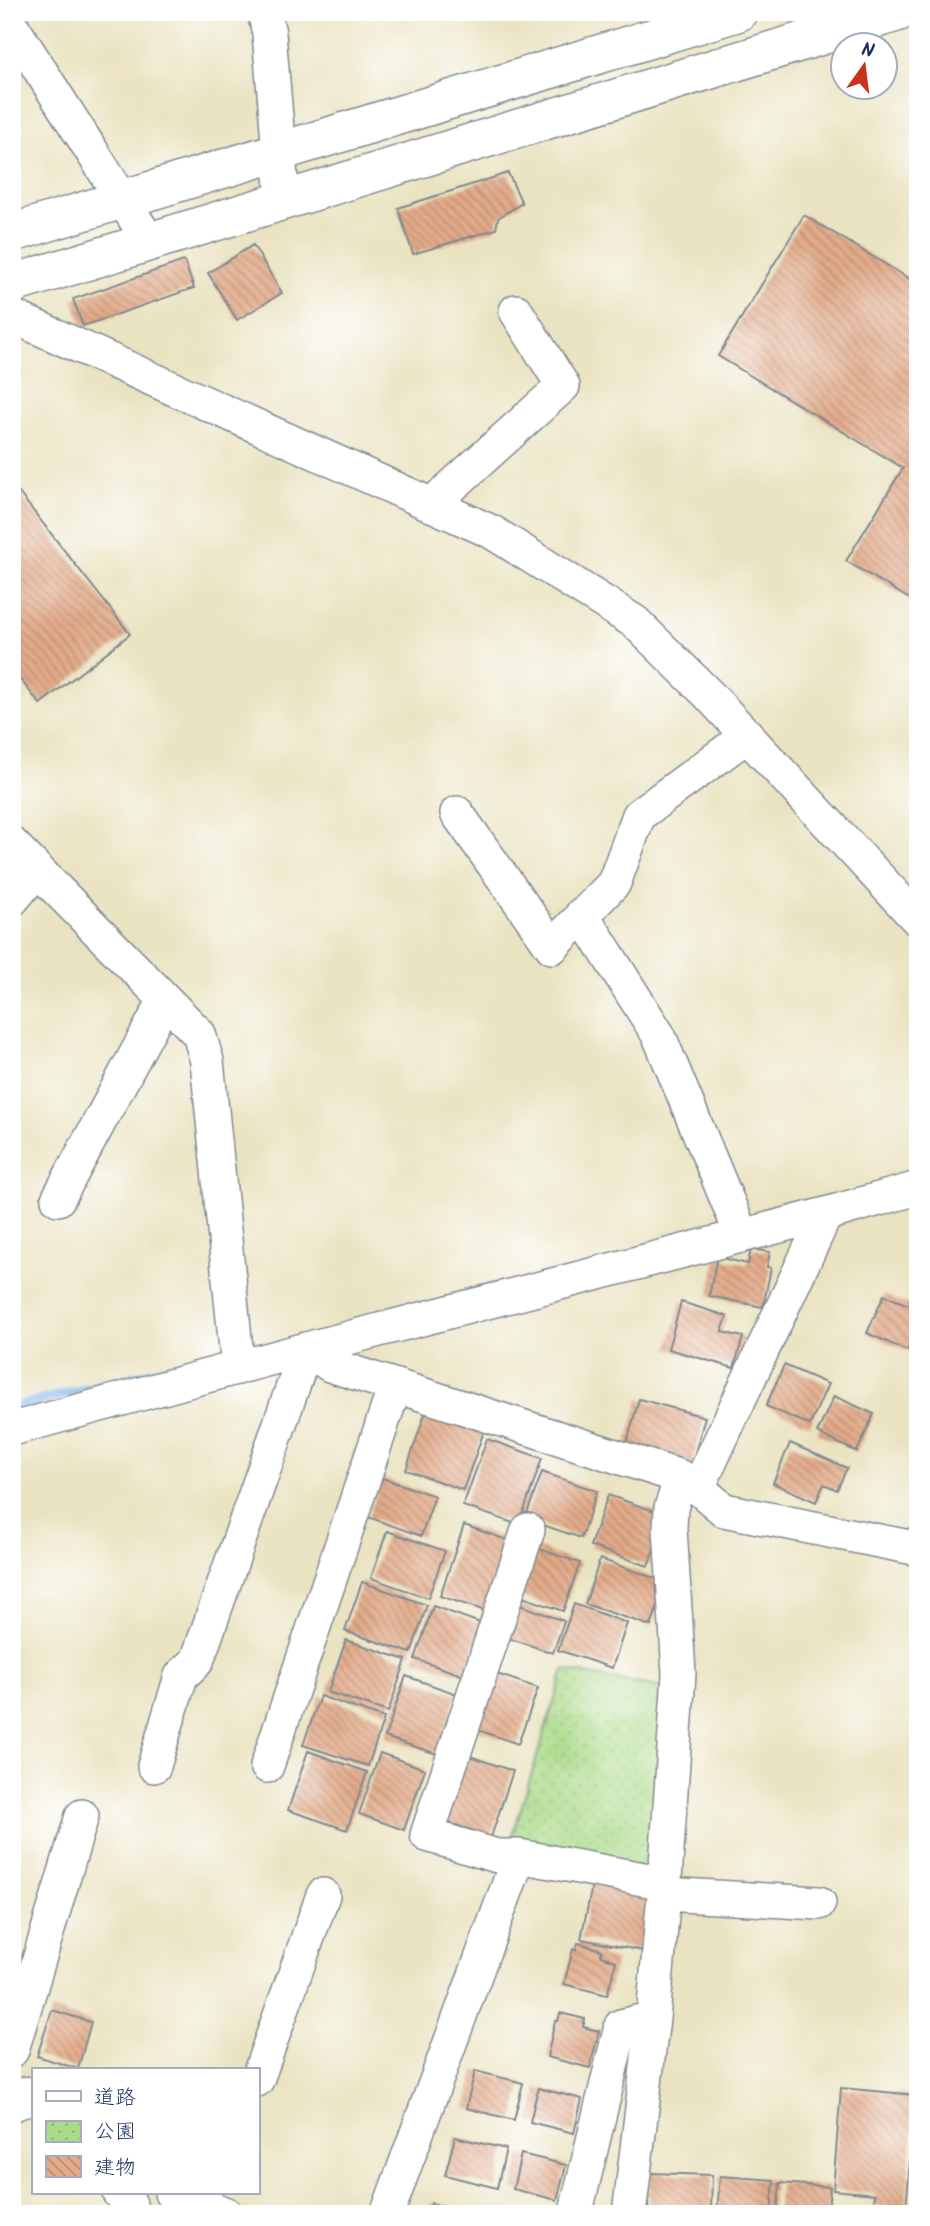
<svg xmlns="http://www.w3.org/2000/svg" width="930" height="2226" font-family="Kalam,'Klee One',sans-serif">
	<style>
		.park { fill: url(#park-dots); stroke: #638473; stroke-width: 2 }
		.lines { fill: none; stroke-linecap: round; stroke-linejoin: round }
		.stream { stroke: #7ab0e8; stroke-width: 10 }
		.building { fill: url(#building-back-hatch) }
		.minor-casing { stroke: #828990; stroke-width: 36 }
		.tertiary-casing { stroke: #828990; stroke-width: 41 }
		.minor { stroke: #fff; stroke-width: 33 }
		.tertiary { stroke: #fff; stroke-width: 38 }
	</style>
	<defs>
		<pattern id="park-dots" width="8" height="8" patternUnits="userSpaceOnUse" patternTransform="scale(1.75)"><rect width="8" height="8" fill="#abda88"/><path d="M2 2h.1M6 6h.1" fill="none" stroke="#93bb78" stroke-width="1.8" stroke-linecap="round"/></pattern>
		<pattern id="building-back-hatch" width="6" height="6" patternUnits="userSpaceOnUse" patternTransform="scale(1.75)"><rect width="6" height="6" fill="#e3ab89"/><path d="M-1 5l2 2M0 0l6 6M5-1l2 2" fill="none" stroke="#b78c73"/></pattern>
	</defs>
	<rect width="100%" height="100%" fill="#fff"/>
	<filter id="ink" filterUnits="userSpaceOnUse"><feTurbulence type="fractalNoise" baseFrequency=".0143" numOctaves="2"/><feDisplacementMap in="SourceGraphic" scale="14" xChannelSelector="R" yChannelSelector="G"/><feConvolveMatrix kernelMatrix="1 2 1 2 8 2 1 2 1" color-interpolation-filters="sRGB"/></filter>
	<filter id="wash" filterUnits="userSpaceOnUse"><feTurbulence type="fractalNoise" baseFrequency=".00686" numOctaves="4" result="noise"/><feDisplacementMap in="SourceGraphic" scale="28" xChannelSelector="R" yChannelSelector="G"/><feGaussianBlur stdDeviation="1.57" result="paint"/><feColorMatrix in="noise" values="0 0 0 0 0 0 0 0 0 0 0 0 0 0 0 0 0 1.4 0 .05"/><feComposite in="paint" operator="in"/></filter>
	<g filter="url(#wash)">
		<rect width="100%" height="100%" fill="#eae3c1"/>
		<path class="park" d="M564,1670L674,1690L658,1871L511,1840Z"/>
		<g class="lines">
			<path class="stream" d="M12,1408L203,1359"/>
		</g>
		<g id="blocks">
			<path class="building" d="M508,173L522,203L498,218L496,229L413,254L398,208Z
				M804,215L918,284V604L846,561L903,468L718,356Z
				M253,245L282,293L237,320L208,273Z
				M184,261L194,288L83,326L73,299Z
				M12,484L130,634L40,704L12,669Z
				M751,1249L770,1252L767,1267L771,1268L763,1307L709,1296L717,1257L748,1264Z
				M884,1295L918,1309V1327L907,1351L867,1333Z
				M681,1302L727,1316L722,1332L743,1337L734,1368L668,1349Z
				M784,1365L828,1384L810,1425L766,1406Z
				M834,1396L874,1414L857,1452L817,1433Z
				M639,1399L705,1417L692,1464L626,1446Z
				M426,1411L484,1431L463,1490L406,1470Z
				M487,1439L542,1458L519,1525L463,1506Z
				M790,1443L847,1468L837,1490L824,1484L816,1502L773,1483Z
				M542,1472L597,1491L581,1538L525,1519Z
				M382,1478L435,1496L421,1536L368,1517Z
				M608,1495L666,1515L648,1566L590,1546Z
				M464,1525L513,1542L489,1612L440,1596Z
				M387,1531L445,1551L428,1598L371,1578Z
				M531,1546L580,1563L563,1611L514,1594Z
				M600,1559L666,1582L651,1626L585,1604Z
				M362,1582L427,1605L411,1653L345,1631Z
				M517,1604L564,1621L553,1653L505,1637Z
				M574,1604L627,1623L612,1668L558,1650Z
				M433,1606L483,1624L465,1676L415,1659Z
				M346,1640L406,1660L388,1712L328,1692Z
				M491,1672L538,1688L518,1744L472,1728Z
				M406,1676L457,1694L437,1754L385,1737Z
				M320,1696L384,1718L368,1766L303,1745Z
				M308,1751L367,1772L347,1830L288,1810Z
				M380,1753L425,1769L404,1830L359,1814Z
				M464,1754L513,1771L491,1837L441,1820Z
				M593,1881L655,1893L643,1951L581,1939Z
				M578,1943L602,1950L601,1956L616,1961L607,1995L564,1984L573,1949L576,1950Z
				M52,2010L91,2022L78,2069L37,2056Z
				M560,2013L585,2019L583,2027L599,2031L590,2068L547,2057L555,2021H558Z
				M475,2071L523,2083L514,2120L466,2108Z
				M538,2088L582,2099L574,2133L530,2122Z
				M841,2088L916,2095L906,2208L874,2206L875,2194L833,2190Z
				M455,2137L506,2149L497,2188L445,2175Z
				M521,2154L566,2165L557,2200L513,2189Z
				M649,2173L712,2175L711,2214H648Z
				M720,2176L774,2180L771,2214H717Z
				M780,2183L830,2187L828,2214H777Z
				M431,2203L468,2213V2214H429Z"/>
		</g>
	</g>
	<g filter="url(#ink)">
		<use href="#blocks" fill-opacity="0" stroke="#828990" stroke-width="2"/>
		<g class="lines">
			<defs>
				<path id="minor" d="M264,12L269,33L283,201
					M12,26L149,241
					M12,316L492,532L635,622L709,695L918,920
					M431,505L563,386L516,311
					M457,813L552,947L614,883L639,815L748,735
					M12,844L199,1034L207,1061L238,1368
					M12,900L37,870
					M582,914L659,1036L742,1236
					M58,1199L165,1000
					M12,1429L306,1349L826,1214L918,1188
					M698,1488L724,1510L914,1548L918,1543
					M528,1530L427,1835L497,1856H519L665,1883
					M154,1766L181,1676L197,1661L306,1349L330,1365L681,1477L698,1488L826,1214
					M267,1766L395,1386
					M664,1894L819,1903
					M12,2050L82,1816
					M257,2080L323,1895
					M119,2193L130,2204L131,2214
					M171,2193L226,2214
					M387,2214L519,1856
					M579,2214L577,2207L621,2026L653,2018
					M629,2214L653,2018L664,1894L679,1674L670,1528L671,1508L681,1477"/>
				<path id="tertiary" d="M12,233L738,12
					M12,284L898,12
					M12,2102L27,2096"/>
			</defs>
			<use href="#minor" class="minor-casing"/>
			<use href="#tertiary" class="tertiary-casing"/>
			<use href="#minor" class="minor"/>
			<use href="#tertiary" class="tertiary"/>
		</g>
	</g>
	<rect width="930" height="2226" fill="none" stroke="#fff" stroke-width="42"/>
	<rect x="32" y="2068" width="228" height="126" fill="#ffffff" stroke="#a4acbf" stroke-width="2"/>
	<rect x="46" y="2091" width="35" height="10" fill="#ffffff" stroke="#a4acbf" stroke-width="2"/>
	<text x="94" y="2104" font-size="21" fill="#1b2f5e">道路</text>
	<rect x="46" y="2121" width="35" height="21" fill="url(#park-dots)" stroke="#a4acbf" stroke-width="2"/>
	<text x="94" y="2138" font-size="21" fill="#1b2f5e">公園</text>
	<rect x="46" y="2156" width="35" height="21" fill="url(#building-back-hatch)" stroke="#a4acbf" stroke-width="2"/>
	<text x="94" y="2174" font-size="21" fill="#1b2f5e">建物</text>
	<g transform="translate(864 66) rotate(14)"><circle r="33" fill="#ffffff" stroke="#a4acbf" stroke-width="2"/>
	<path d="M0-5L12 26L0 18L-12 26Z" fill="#c8321e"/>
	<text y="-10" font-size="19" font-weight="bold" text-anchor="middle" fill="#1b2f5e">N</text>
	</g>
</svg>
